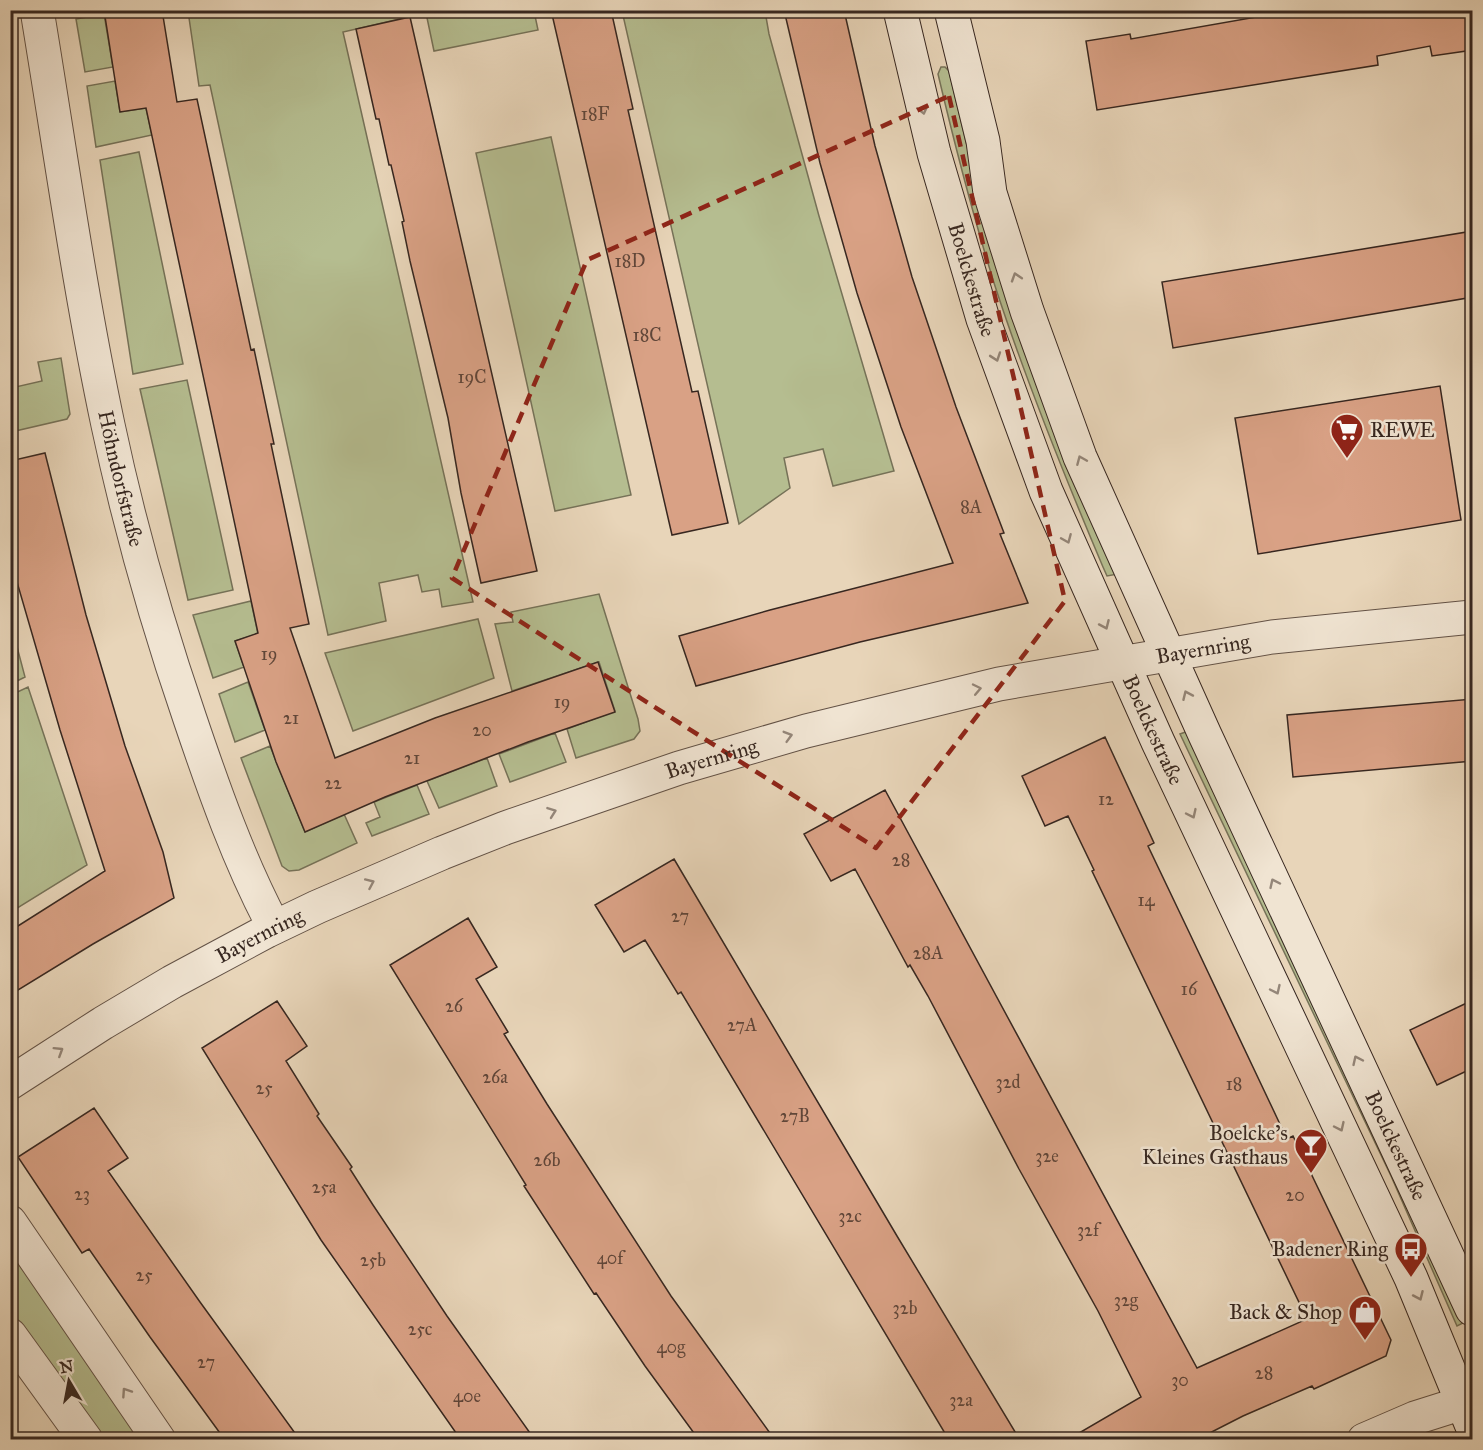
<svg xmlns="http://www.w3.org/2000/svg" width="1483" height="1450" font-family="'IM FELL Great Primer',serif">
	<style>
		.green { fill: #b5bd90; stroke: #767258; stroke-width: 1.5 }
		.building { fill: #d9a185; stroke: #372720; stroke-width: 1.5 }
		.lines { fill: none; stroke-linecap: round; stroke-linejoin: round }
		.street-casing { stroke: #635246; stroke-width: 35 }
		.secondary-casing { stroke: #372720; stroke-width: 35 }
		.street { stroke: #f0e4d2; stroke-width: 33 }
		.secondary { stroke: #f0e4d2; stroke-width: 33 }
		.oneway { stroke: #948679 }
		.marked { fill: none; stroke: #8f2418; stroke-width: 4.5; stroke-dasharray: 12 8; stroke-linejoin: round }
		.labels { text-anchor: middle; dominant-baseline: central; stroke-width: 5; stroke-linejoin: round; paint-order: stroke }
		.number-label { font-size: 18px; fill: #604639 }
		.street-label { font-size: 21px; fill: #372720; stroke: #f0e4d2 }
		.poi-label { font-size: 21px; fill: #372720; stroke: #f0e4d2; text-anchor: end }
	</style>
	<rect width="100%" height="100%" fill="#e8d5b9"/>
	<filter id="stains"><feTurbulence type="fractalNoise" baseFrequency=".00333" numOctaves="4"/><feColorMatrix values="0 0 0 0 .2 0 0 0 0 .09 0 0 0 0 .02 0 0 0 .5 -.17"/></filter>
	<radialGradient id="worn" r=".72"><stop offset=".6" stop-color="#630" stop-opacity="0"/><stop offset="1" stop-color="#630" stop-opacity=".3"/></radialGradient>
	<path class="green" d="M188,11H534L538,30L434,51L426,13L343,32L473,602L442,607L439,589L422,592L418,575L379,583L386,621L328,635L210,85L199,86Z
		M622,11H765L769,34L819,216L894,471L833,486L823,449L784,458L790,488L739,524Z
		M104,14L113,67L85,72L76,19Z
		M941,67H945L949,71L969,154L1118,574L1107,576L1103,567C1064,475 1026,381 995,286C973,216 955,146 938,74Z
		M115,81L120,112L146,108L152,135L96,147L87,86Z
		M551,137L631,495L555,511L476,153Z
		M139,152L183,364L133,374L100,160Z
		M61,358L70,414L67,419L11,432V388L42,381L38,362Z
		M187,380L233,590L188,600L140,389Z
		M599,594L638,719L640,731L634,739L576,758L567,729L615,711L599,662L512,691L495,624L513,622L511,612Z
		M251,601L258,634L235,641L244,667L213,678L193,615Z
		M478,619L494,678L353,731L325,653Z
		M11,624L25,677L11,684H10Z
		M248,682L265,730L235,742L219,694Z
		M28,687L87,865L11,912V695Z
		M1191,730L1467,1321L1457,1326L1391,1176L1180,734Z
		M555,733L566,762L510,782L499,754Z
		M270,746L305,832L344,814L357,843L299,870L289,871L282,866L241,758Z
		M487,758L497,786L439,808L427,781Z
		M417,785L429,814L372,836L366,823L380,817L374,802Z
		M10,1249L145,1439H99L11,1313Z"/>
	<path class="building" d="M104,10H162L177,102L197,99L251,350L254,349L274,444H271L309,624L290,628L335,758L435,718L598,662L615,712L528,742L385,797L305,832L276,762L235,641L258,633L146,108L120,112Z
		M551,10H611L633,109L628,110L692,392L698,391L728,523L672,535Z
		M784,10H844L875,146L912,277L956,407L1004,533L1000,534L1028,603L860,642L696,686L679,636L770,610L953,563L901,427L857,293L820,163Z
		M1296,10H1473V50L1432,56L1430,46L1377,56L1378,65L1097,110L1086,41L1130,34L1131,39Z
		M410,17L537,571L481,583L461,493L448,418L410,261L402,222L404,221L391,165H389L379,119H376L356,29Z
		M1473,231V297L1173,348L1162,282Z
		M1440,386L1461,520L1258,554L1235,418Z
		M45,453L86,615L125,746L163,852L174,898L93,944L10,995V931L105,871L60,730L10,558V461Z
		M1473,699V761L1293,777L1287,715Z
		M1105,737L1154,843L1148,846L1189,932L1287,1139L1293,1136L1391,1340L1386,1356L1314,1389L1312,1386L1243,1416L1196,1440H1067L1141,1397L1098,1311L1019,1169L928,996L910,965L908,967L855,869L831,881L804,834L885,790L1197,1368L1307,1319L1092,871L1094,870L1068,816L1045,826L1022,776Z
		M674,859L897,1236L1020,1440H949L681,992L678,994L645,940L624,952L595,905Z
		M468,918L497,967L476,979L508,1032L504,1034L547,1104L671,1296L775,1440H699L645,1366L596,1293L594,1294L524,1186L526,1185L390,965Z
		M1473,1000V1068L1437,1085L1410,1030Z
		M277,1001L307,1046L286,1061L319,1114L317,1116L352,1167L350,1169L373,1205L447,1316L535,1440H461L321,1240L202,1048Z
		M94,1108L128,1158L108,1171L200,1302L300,1440H225L150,1337L89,1249L82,1253L18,1157Z"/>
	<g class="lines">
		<defs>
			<g id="street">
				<path id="s1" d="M37,10C60,149 79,288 108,425C129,524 157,623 190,719C214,790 239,861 274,927"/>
				<path id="s2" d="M10,1083L103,1023L172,982L267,931L317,907L442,853L505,828L679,768L806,731L999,684L1272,637L1472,617"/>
				<path d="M10,1222L159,1440"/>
				<path d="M10,1335L86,1440"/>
				<path d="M1364,1440L1415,1418L1472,1400"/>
			</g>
			<g id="secondary">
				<path id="s3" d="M900,10L934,153L983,319L1046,491L1158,742L1411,1278L1472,1426"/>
				<path id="s4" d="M951,10L983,141L990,193L1027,311L1080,457L1205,735L1472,1309"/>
			</g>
		</defs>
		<use href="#street" class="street-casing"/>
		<use href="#secondary" class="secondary-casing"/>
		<use href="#street" class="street"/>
		<use href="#secondary" class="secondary"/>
	</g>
	<defs><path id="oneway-chevron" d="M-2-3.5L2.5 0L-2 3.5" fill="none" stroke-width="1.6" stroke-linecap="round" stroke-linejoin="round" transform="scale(1.5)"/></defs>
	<g class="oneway">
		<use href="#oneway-chevron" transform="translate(923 110) rotate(76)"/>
		<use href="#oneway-chevron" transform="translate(1016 277) rotate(-108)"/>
		<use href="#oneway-chevron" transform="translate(996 357) rotate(71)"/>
		<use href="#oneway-chevron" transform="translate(1081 460) rotate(-113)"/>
		<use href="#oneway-chevron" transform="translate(1067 539) rotate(67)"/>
		<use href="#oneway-chevron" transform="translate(1105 625) rotate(66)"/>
		<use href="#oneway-chevron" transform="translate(977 689) rotate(-12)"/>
		<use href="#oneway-chevron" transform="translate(1187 695) rotate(-114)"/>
		<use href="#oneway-chevron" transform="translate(788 736) rotate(-16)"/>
		<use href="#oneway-chevron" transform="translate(552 812) rotate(-20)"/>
		<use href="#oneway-chevron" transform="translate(1192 814) rotate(65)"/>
		<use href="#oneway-chevron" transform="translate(370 883) rotate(-24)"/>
		<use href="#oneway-chevron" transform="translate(1274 883) rotate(-115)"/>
		<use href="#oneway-chevron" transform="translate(1276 990) rotate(65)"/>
		<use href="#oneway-chevron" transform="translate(59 1051) rotate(-32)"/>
		<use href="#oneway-chevron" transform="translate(1357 1060) rotate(-115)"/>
		<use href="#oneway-chevron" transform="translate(1340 1127) rotate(65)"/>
		<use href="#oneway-chevron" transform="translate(1419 1296) rotate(66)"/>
		<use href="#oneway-chevron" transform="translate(126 1392) rotate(-124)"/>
	</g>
	<path class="marked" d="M949,96L1065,601L876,848L452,578L587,260Z"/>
	<defs>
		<symbol id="supermarket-pin" viewBox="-11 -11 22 30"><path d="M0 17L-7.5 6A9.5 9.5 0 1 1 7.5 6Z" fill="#8f2418" stroke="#f0e4d2"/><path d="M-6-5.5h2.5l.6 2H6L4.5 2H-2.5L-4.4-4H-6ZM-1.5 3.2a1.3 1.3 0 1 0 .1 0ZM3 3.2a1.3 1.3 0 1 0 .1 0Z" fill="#fff"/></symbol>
		<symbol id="bar-pin" viewBox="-11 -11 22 30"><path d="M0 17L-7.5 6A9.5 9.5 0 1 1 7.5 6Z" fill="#8f2418" stroke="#f0e4d2"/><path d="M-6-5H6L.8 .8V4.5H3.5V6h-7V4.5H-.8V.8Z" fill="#fff"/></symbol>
		<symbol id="bus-pin" viewBox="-11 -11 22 30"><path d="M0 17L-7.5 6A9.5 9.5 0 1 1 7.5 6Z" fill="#8f2418" stroke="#f0e4d2"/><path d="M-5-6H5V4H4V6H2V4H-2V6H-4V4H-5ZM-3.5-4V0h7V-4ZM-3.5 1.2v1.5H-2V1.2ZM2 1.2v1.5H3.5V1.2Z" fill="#fff"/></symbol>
		<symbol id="shop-pin" viewBox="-11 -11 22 30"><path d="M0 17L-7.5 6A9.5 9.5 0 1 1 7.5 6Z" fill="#8f2418" stroke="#f0e4d2"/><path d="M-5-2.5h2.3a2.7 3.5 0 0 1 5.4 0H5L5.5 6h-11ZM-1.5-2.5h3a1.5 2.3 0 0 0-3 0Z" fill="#fff"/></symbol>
	</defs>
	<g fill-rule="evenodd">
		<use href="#supermarket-pin" x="1328" y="411" width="38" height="52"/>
		<use href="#bar-pin" x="1292" y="1126" width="38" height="52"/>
		<use href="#bus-pin" x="1392" y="1230" width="38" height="52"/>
		<use href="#shop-pin" x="1346" y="1293" width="38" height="52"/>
	</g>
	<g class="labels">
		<g class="number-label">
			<text x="595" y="114">18F</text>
			<text x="630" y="261">18D</text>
			<text x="647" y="335">18C</text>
			<text x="472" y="377">19C</text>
			<text x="971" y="507">8A</text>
			<text x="269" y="654">19</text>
			<text x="562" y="702">19</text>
			<text x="291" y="718">21</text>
			<text x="482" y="730">20</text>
			<text x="412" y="758">21</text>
			<text x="333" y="783">22</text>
			<text x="1106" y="799">12</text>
			<text x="901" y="860">28</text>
			<text x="1146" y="900">14</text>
			<text x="680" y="916">27</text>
			<text x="928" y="953">28A</text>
			<text x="1189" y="989">16</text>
			<text x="454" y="1006">26</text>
			<text x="742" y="1025">27A</text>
			<text x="495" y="1077">26a</text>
			<text x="1008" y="1082">32d</text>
			<text x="1234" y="1084">18</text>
			<text x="264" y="1088">25</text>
			<text x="795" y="1116">27B</text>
			<text x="1047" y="1156">32e</text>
			<text x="547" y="1160">26b</text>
			<text x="324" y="1187">25a</text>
			<text x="82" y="1194">23</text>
			<text x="1295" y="1195">20</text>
			<text x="850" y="1216">32c</text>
			<text x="1088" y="1230">32f</text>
			<text x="610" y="1258">40f</text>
			<text x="373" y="1260">25b</text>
			<text x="144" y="1275">25</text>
			<text x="1126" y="1300">32g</text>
			<text x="905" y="1308">32b</text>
			<text x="420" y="1329">25c</text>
			<text x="671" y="1347">40g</text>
			<text x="206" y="1362">27</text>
			<text x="1264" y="1373">28</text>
			<text x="1180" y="1380">30</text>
			<text x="467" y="1396">40e</text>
			<text x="961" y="1400">32a</text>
		</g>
		<g class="street-label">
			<text stroke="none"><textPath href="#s3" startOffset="279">Boelckestraße</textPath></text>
			<text stroke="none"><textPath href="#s1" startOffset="476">Höhndorfstraße</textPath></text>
			<text stroke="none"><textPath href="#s2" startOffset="1280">Bayernring</textPath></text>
			<text stroke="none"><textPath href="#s3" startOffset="765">Boelckestraße</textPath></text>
			<text stroke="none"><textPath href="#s2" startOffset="776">Bayernring</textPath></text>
			<text stroke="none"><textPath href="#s2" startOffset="290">Bayernring</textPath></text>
			<text stroke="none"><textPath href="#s4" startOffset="1224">Boelckestraße</textPath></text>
		</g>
		<g class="poi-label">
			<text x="1370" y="430" text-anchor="start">REWE</text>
			<text x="1288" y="1133">Boelcke’s<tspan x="1288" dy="24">Kleines Gasthaus</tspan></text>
			<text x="1388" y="1249">Badener Ring</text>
			<text x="1342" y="1312">Back &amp; Shop</text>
		</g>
	</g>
	<rect width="1483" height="1450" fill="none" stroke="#e8d5b9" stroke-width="36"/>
	<rect x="12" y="12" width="1459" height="1426" fill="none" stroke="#372720" stroke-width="3"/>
	<rect x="18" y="18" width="1447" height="1414" fill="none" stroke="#372720" stroke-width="1.5"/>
	<g transform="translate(69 1381) rotate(350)" stroke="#f0e4d2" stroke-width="4.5" paint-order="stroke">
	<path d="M0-4.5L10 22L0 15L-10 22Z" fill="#372720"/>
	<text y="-9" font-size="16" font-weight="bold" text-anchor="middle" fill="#372720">N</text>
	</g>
	<rect width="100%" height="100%" filter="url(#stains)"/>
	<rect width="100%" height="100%" fill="url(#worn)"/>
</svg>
